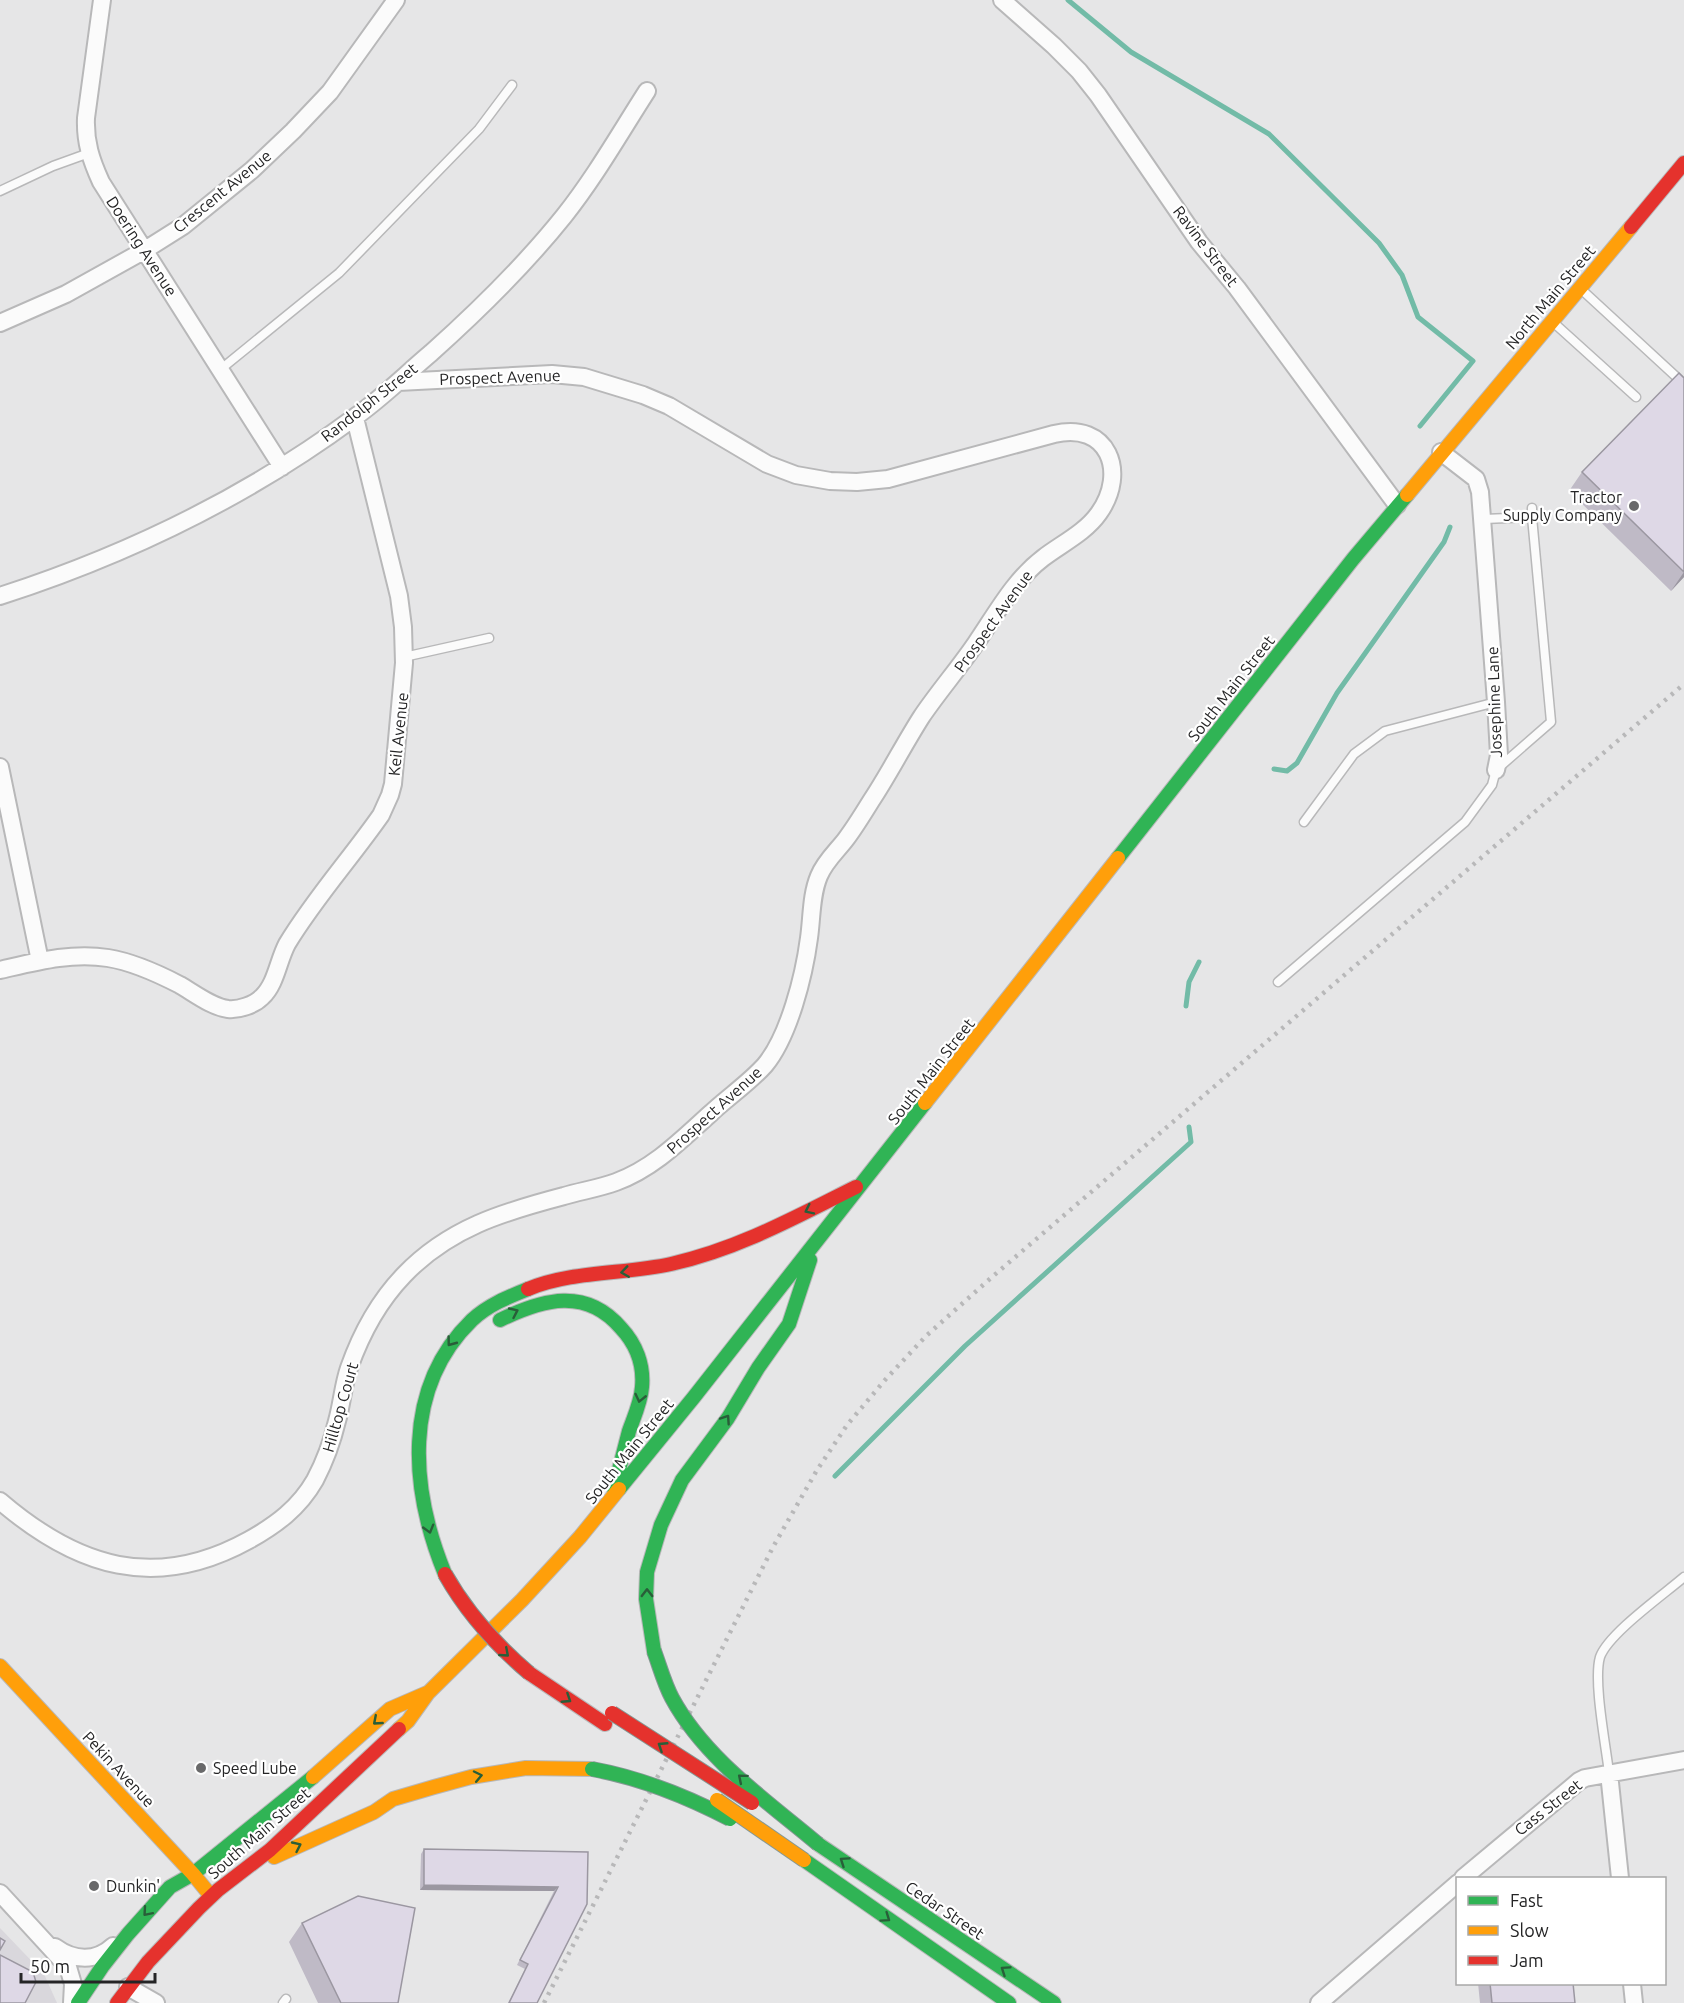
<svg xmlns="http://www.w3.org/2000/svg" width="1684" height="2003" font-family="Ubuntu,sans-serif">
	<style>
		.built { fill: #d9d7dc }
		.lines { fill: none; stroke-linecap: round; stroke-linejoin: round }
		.stream { stroke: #72bba7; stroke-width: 5 }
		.lane-casing { stroke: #b8b8b9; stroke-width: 11 }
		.street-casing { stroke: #b8b8b9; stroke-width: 20 }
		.fast-casing { stroke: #b8b8b9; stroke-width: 16 }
		.slow-casing { stroke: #b8b8b9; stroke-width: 16 }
		.jam-casing { stroke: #b8b8b9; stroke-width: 16 }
		.lane { stroke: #fbfbfb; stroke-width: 8 }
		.street { stroke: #fbfbfb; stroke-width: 16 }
		.fast { stroke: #30b455; stroke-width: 14 }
		.slow { stroke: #ff9f0a; stroke-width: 14 }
		.jam { stroke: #e5322d; stroke-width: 14 }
		.rail { stroke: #b8b8b9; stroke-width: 4.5; stroke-dasharray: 3 6; stroke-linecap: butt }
		.fast-bridge-casing { stroke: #859894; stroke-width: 16; stroke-linecap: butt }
		.slow-bridge-casing { stroke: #859894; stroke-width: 16; stroke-linecap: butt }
		.jam-bridge-casing { stroke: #859894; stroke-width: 16; stroke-linecap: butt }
		.fast-bridge { stroke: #30b455; stroke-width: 14 }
		.slow-bridge { stroke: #ff9f0a; stroke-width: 14 }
		.jam-bridge { stroke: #e5322d; stroke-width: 14 }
		.wall { fill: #bfbac6 }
		.shaded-wall { fill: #9b97a1 }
		.building { fill: #ded8e6; stroke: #9b97a1; stroke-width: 1.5 }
		.oneway { stroke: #295e39 }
		.poi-dot { fill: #69696a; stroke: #fff; stroke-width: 2 }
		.labels { text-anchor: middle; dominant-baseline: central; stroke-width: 4.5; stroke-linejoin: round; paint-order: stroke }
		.street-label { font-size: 16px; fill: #252526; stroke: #fff }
		.poi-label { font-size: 16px; fill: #252526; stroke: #fff; text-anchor: start }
	</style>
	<rect width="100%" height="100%" fill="#e6e6e7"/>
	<path class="built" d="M0,1928L44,1974L57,2003H0Z"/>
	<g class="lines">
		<path class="stream" d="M1068,0L1131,52L1269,134L1379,243L1402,275L1418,317L1473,361L1420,426
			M1274,769L1287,771L1297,763L1337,693L1444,542L1450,527
			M1186,1006L1189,982L1199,962
			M835,1476L965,1346L1191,1142L1189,1127"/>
		<defs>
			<path id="lane" d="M0,191L53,166L89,153
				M1582,290L1684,384
				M1554,323L1636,397
				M221,369L339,273L479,129L512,85
				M1484,519L1532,517V508
				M404,657L489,638
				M1304,822L1354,754L1385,731L1496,702
				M1278,982L1465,822L1492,785L1496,770L1551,722L1532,517
				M1609,1773C1606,1746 1593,1681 1600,1657C1608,1634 1663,1595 1684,1577
				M283,2003L286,1999"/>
			<path id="street" d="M102,0L86,118C85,142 91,160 101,182L282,467
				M1002,0L1054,46L1079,71L1098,95L1199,242L1237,288L1397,505
				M0,323L66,294L145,250L183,226L252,170L293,131L330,92L396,0
				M1441,452L1476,479L1480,492L1496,702L1499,755L1496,770
				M0,596C127,555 247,497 355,417C382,398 406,374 431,353C479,310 524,266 564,216C595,177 620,133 647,91
				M0,767L40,961
				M0,970C35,962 71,952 108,958C133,962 157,973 180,985C194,993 212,1007 228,1009C239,1010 254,1005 262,997C276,984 278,961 287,944C314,899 351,858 381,815L390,795L393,784L404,663L403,627L399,596L355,418
				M0,1501C77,1567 155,1592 249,1540C276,1525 299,1508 315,1480C325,1461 332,1442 337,1421C342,1404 343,1385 349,1368C361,1334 379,1301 404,1275C449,1228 503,1212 564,1196C581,1191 600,1188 616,1182C654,1168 681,1140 711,1113C728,1097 749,1083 765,1065C789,1036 804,976 809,938C812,917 811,895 819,876C825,861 837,851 846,839C855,827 863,814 871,801C889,774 904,744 922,716C939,691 959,668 976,643C996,614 1014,580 1043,558C1061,544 1085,533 1099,513C1128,472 1108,421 1054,434L888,479L857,482L830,481L796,475L767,464L669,406L643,395L584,377L552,374L398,382
				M1609,1773L1620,1878
				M1463,1878L1579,1781L1585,1778L1684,1760
				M0,1893L68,1967L73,1984L72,2003
				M55,1947C74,1961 96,1962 113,1946
				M1632,1984L1634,2003
				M128,1987L156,2003
				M1319,2003L1458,1883"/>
			<path id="fast" d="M1118,858L1353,559L1407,495
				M500,1320C543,1299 586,1287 621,1328C636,1344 644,1365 642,1387C641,1402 634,1417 629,1431C624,1450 619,1470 614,1489
				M619,1489L694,1397L925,1103
				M445,1574C411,1491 401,1389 472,1320C488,1305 508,1297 528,1289
				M654,1651L646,1599L647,1572L661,1525L682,1480L728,1418L758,1368L789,1324L810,1260
				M818,1844L1054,2003
				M804,1860L1009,2003
				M78,2003L102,1967L128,1934L170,1887L193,1874L313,1777"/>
			<path id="slow" d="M1407,495L1631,227
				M925,1103L1118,858
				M0,1666L193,1874L211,1896
				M399,1729L408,1721L428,1693L522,1600L580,1537L619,1489
				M313,1777L390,1709L427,1693
				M274,1857L374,1812L393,1799L434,1787L471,1777L526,1768L592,1769"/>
			<path id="jam" d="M1631,227L1684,163
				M528,1289C570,1271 626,1274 671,1264C738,1249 796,1217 856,1187
				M529,1673L605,1724
				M117,2003L148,1962L199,1908L218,1890L270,1850L399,1729"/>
		</defs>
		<use href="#lane" class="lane-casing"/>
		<use href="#street" class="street-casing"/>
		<use href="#fast" class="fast-casing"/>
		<use href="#slow" class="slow-casing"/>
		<use href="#jam" class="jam-casing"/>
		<use href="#lane" class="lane"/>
		<use href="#street" class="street"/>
		<use href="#fast" class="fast"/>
		<use href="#slow" class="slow"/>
		<use href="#jam" class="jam"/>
		<path class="rail" d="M544,2003L773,1547L817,1470L847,1425L885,1380L926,1336L992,1277L1684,684"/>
		<defs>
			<path id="fast-bridge" d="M654,1651C660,1667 664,1683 672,1698C705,1759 767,1801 818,1844
				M592,1769C641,1778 686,1796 730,1819"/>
			<path id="slow-bridge" d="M717,1800L804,1860"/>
			<path id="jam-bridge" d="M445,1574C467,1613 495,1644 529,1673
				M612,1713L752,1803"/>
		</defs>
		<use href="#fast-bridge" class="fast-bridge-casing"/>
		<use href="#slow-bridge" class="slow-bridge-casing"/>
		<use href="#jam-bridge" class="jam-bridge-casing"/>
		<use href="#fast-bridge" class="fast-bridge"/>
		<use href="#slow-bridge" class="slow-bridge"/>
		<use href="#jam-bridge" class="jam-bridge"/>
	</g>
	<path class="wall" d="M1679,373L1684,577L1671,591L1569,491L1582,472Z
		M424,1849L588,1852L537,2003H508L525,1969L517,1965L554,1891L420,1890L421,1854Z
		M302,1923L398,2003H318L289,1942Z
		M1478,1983H1573L1575,2003H1480Z"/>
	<path class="shaded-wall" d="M1684,572V577L1671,591Z
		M424,1885L558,1887L554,1891L420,1890Z"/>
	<path class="building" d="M1679,373L1684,378V572L1582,472Z
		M424,1849L588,1852L587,1904L537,2003H509L528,1964L520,1960L558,1887L424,1885Z
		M358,1896L415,1908L398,2003H341L302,1923Z
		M0,1938L5,1941L0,1950Z
		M0,1955L33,1972L36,1982L25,2003H0Z
		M1490,1983H1573L1575,2003H1492Z"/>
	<defs><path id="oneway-chevron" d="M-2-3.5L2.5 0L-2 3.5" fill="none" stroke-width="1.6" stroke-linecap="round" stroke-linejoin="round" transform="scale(1.5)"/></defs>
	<g class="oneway">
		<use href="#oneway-chevron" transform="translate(809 1210) rotate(154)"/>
		<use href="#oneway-chevron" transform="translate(625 1272) rotate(172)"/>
		<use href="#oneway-chevron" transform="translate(514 1312) rotate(-25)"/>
		<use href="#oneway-chevron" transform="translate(451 1342) rotate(127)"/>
		<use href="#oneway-chevron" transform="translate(640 1398) rotate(103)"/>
		<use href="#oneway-chevron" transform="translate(726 1419) rotate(-56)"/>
		<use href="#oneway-chevron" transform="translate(429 1529) rotate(74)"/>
		<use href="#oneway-chevron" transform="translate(647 1593) rotate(-90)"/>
		<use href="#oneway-chevron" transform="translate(505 1653) rotate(41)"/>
		<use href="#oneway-chevron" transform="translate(567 1699) rotate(33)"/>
		<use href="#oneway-chevron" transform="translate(377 1721) rotate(139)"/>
		<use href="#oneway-chevron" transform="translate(662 1746) rotate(-147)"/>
		<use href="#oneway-chevron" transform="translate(478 1776) rotate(-12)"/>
		<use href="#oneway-chevron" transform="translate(742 1778) rotate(-140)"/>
		<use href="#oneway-chevron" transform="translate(297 1846) rotate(-25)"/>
		<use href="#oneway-chevron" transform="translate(844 1861) rotate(-146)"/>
		<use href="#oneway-chevron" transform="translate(147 1912) rotate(131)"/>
		<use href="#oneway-chevron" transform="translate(886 1918) rotate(35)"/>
		<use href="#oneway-chevron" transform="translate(1005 1970) rotate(-146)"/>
	</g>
	<g class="poi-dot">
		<circle cx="1634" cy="506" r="6"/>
		<circle cx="201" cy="1768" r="6"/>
		<circle cx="94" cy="1886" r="6"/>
	</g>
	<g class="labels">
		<g class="street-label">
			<text transform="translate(222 191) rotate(-39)">Crescent Avenue</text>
			<text transform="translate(142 246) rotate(57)">Doering Avenue</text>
			<text transform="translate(1206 246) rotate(53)">Ravine Street</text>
			<text transform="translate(1550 297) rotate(-50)">North Main Street</text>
			<text transform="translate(500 377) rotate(-2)">Prospect Avenue</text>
			<text transform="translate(369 402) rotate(-38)">Randolph Street</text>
			<text transform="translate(993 621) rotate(-54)">Prospect Avenue</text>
			<text transform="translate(1231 688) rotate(-52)">South Main Street</text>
			<text transform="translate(1494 702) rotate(-92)">Josephine Lane</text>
			<text transform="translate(398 734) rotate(-84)">Keil Avenue</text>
			<text transform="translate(931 1071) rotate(-52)">South Main Street</text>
			<text transform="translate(714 1110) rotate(-42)">Prospect Avenue</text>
			<text transform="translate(340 1407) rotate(-74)">Hilltop Court</text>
			<text transform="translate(629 1451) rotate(-51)">South Main Street</text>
			<text transform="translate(119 1769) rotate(47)">Pekin Avenue</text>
			<text transform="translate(1548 1807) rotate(-38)">Cass Street</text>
			<text transform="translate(259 1833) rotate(-41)">South Main Street</text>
			<text transform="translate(945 1910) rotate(34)">Cedar Street</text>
		</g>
		<g class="poi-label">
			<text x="1622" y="497" text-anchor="end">Tractor<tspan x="1622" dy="18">Supply Company</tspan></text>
			<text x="213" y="1768">Speed Lube</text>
			<text x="106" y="1886">Dunkin'</text>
		</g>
	</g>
	<rect x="1456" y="1877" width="210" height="108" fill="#ffffff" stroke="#a8a8a8" stroke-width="1.5"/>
	<rect x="1468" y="1896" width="30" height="9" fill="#30b455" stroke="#a8a8a8" stroke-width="1.5"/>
	<text x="1510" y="1907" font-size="18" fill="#252526">Fast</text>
	<rect x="1468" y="1926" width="30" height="9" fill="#ff9f0a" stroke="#a8a8a8" stroke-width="1.5"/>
	<text x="1510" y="1937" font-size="18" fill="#252526">Slow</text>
	<rect x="1468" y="1956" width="30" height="9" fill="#e5322d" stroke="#a8a8a8" stroke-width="1.5"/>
	<text x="1510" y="1967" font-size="18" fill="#252526">Jam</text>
	<path d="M21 1973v9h134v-9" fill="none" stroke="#252526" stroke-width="3"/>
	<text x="30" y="1973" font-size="18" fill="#252526" stroke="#ffffff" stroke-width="4.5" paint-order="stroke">50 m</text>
</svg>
